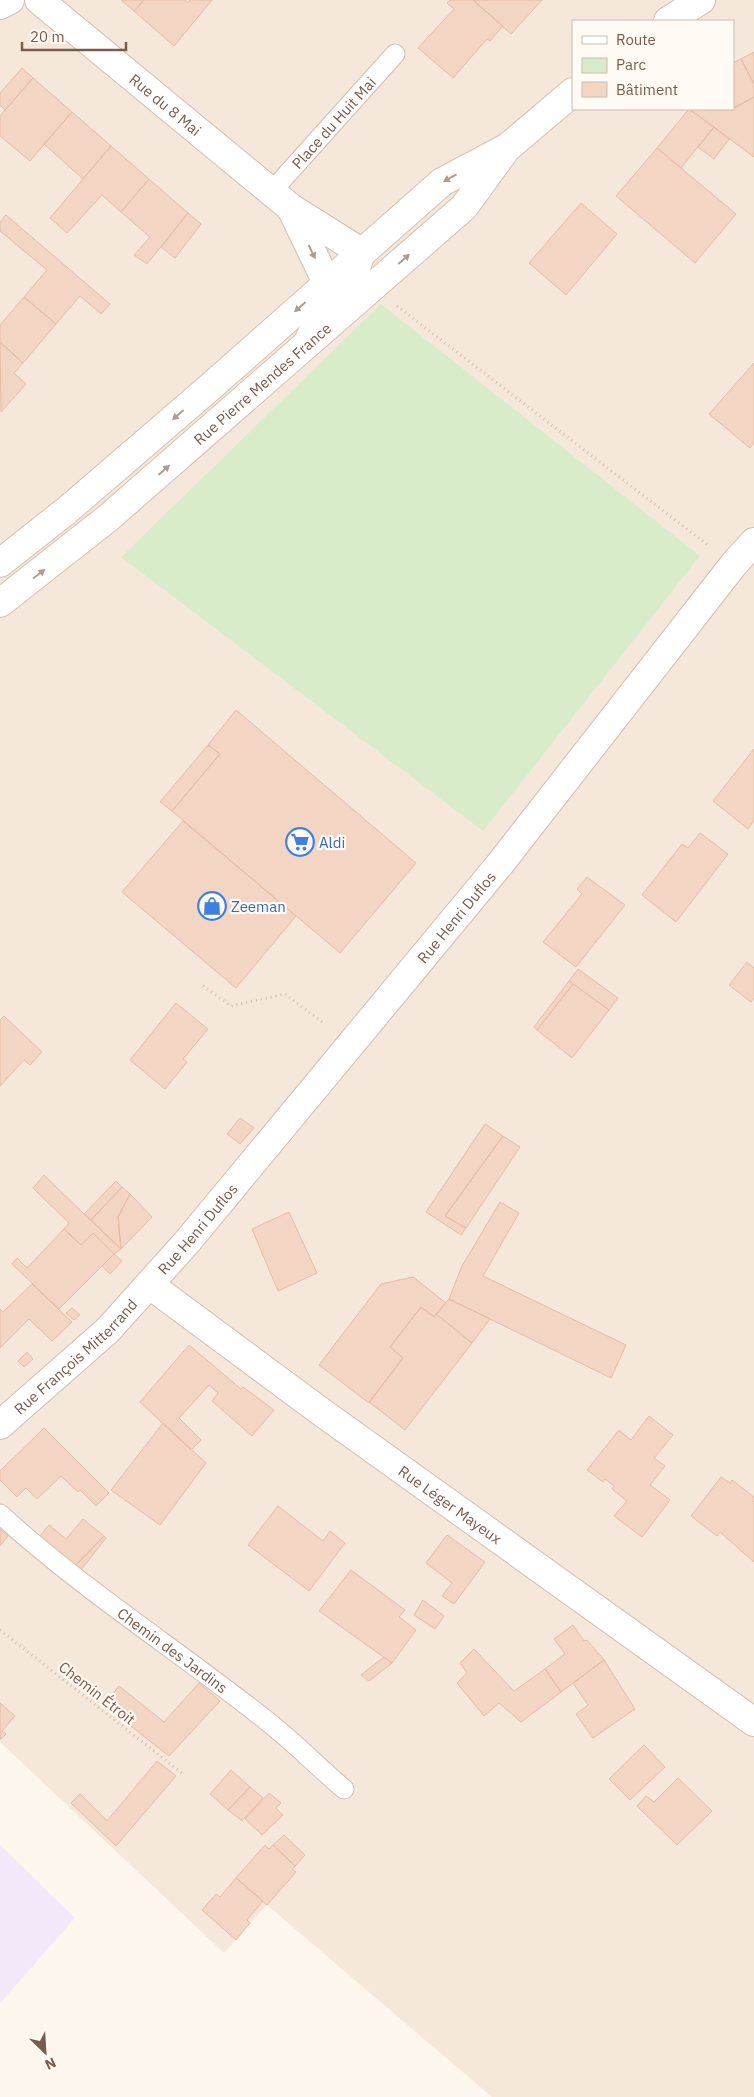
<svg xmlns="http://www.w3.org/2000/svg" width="754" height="2097" font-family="'IBM Plex Sans',sans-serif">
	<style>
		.residential { fill: #f5e8da; fill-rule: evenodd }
		.education { fill: #f3e8fa }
		.green { fill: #d8ecc9 }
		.building { fill: #f3d5c3; stroke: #e6bba3 }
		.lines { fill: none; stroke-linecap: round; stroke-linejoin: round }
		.service-casing { stroke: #d1beb0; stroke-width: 21 }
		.minor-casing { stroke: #d1beb0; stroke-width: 30 }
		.tertiary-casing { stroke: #d1beb0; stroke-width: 30 }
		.secondary-casing { stroke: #d6c0b0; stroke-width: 30 }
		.path { stroke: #d9b8a5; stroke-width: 3; stroke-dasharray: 1 4; stroke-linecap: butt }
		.service { stroke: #fff; stroke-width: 19 }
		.minor { stroke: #fff; stroke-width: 28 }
		.tertiary { stroke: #fff; stroke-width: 28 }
		.secondary { stroke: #fff; stroke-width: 28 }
		.oneway { fill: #af9d94 }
		.labels { text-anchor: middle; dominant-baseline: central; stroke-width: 4.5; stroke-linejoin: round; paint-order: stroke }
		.street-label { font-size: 15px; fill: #7a5c4d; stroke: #fffaf3 }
		.shop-label { font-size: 15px; fill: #366cbe; stroke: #fffaf3; text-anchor: start }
	</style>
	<rect width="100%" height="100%" fill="#fdf6ec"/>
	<path class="residential" d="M0,0H754V2097H492L267,1905L224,1953L0,1742ZM573,21H733V109H573Z"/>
	<path class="education" d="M0,1845L75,1918L0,2003Z"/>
	<path class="green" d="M381,304L700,556L483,831L121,557Z"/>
	<path class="building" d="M121,0H144L134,11Z
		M144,0H185L188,3L190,0H212L174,46L134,11Z
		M450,0H473L503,26L490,41L487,39L453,78L418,48L454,9L447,3Z
		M473,0H542L511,34Z
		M754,52V84L741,59Z
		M741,59L754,84V97L733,108V63Z
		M22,68L33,78L5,110L0,105V93Z
		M33,78L72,112L30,161L0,136V116Z
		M754,97V157L689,109H733Z
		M689,109L714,127L681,168L657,148Z
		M72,112L111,146L83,179L44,144Z
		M714,127L729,139L714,159L698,147Z
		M111,146L149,179L121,212L102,195L67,233L50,218Z
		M657,148L736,214L695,263L616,196Z
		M149,179L188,213L147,264L134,255L150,237L121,212Z
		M581,203L617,234L566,295L529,263Z
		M188,213L201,224L175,258L161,247Z
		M6,215L110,304L101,314L80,296L56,324L24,297L47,270L0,231V222Z
		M24,297L56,324L23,363L0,342V325Z
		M0,342L23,363L14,373L26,384L1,412Z
		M754,363V443L750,448L709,414Z
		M236,710L416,863L340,953L172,811L220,754L208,745Z
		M208,745L220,754L172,811L160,802Z
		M754,749V820L748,829L713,801Z
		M183,821L296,916L236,988L122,892Z
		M700,833L728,854L676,922L642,895L682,844L688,848Z
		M587,877L625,905L576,967L543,942L582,894L577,889Z
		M747,962L754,968V998L751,1002L729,985Z
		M578,969L618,998L609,1010L569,981Z
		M569,981L573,984L537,1030L534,1027Z
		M573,984L609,1010L572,1058L537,1030Z
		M176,1003L208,1029L183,1059L187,1062L165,1089L130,1060Z
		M4,1016L42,1052L30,1065L24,1060L0,1086V1020Z
		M240,1118L254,1128L240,1144L227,1134Z
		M485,1124L503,1136L445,1216L466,1228L461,1235L426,1212Z
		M503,1136L520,1147L466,1228L445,1216Z
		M44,1175L84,1214L121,1249L114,1254L93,1233L81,1245L64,1229L69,1223L33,1188Z
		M116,1181L122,1187L91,1220L84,1214Z
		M122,1187L130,1194L118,1217L121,1249L91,1220Z
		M130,1194L152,1217L121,1249L118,1217Z
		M500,1202L519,1213L483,1276L626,1345L611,1378L449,1299L462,1266Z
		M289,1212L317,1273L278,1291L252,1229Z
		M64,1229L81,1245L93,1233L114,1254L59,1309L12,1264L17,1258L27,1268Z
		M114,1254L122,1261L110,1274L102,1266Z
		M413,1277L446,1303L434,1317L421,1307L390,1347L403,1358L369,1403L319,1365L381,1284Z
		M32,1284L72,1322L52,1341L29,1319L0,1348V1309L3,1312Z
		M449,1299L490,1319L472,1343L436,1314Z
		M421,1307L434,1317L436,1314L472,1343L405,1430L369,1402L403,1358L390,1347Z
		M72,1308L80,1315L74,1320L66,1313Z
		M189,1345L241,1389L243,1387L274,1410L252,1436L212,1401L218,1393L209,1385L179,1418L201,1440L191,1450L140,1402Z
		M27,1352L33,1359L24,1367L18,1361Z
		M649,1416L673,1435L654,1458L665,1466L650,1485L670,1500L642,1537L614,1516L627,1501L612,1489L614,1486L605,1479L603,1482L587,1470L619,1430L631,1440Z
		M163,1423L206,1463L160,1525L111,1490Z
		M44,1428L109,1493L96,1506L80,1490L78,1492L61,1476L37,1499L26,1488L17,1497L0,1480V1471Z
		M721,1477L730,1483L732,1480L754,1497L752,1500L754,1502V1562L720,1532L717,1536L691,1516Z
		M278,1506L323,1541L330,1531L345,1543L309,1591L248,1545Z
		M83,1519L104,1536L74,1567L39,1537L49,1525L66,1539Z
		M0,1529L8,1536L0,1546Z
		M447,1535L485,1562L454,1604L442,1596L452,1583L426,1563Z
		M104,1536L106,1538L80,1571L74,1567Z
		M351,1570L405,1610L399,1617L416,1630L392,1663L319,1611Z
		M423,1600L444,1616L435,1629L414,1615Z
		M573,1625L584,1641L587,1640L604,1660L561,1692L545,1669L565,1654L554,1639Z
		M474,1649L514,1691L545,1669L561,1692L521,1722L499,1703L484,1716L457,1683L467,1673L460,1663Z
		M384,1657L392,1663L369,1681L361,1675Z
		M604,1660L635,1709L593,1738L576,1714L588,1705L573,1683Z
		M199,1683L220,1701L169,1756L104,1705L119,1686L164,1722Z
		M0,1703L15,1716L2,1731L6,1734L0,1740Z
		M644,1745L665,1767L630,1800L609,1779Z
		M157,1761L176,1776L116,1846L71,1803L80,1794L107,1821Z
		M231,1770L250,1787L228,1810L210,1794Z
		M678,1778L712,1811L677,1845L637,1806L646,1796L654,1802Z
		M250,1787L263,1798L242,1821L228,1810Z
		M269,1793L281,1803L276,1808L283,1815L262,1835L245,1819Z
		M284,1835L305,1855L295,1866L273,1845Z
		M265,1845L269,1849L273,1845L295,1866L292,1869L296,1872L267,1905L236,1878Z
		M236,1878L263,1901L247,1920L250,1923L236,1940L202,1910L216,1894L220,1897Z"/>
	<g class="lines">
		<defs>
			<g id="service">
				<path id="s1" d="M272,191L395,54"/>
				<path id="s2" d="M0,1514C83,1590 179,1651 267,1721C294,1742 318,1767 344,1789"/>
			</g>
			<g id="minor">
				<path id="s3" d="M39,0L291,208L361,252L352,281L324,308L307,344"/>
				<path d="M0,5L10,0"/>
				<path d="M291,208L327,283L350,282"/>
			</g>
			<g id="tertiary">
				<path id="s4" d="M150,1285L320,1411L754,1722"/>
				<path id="s5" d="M0,1425L108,1330L187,1242L500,864L734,564L754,542"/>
			</g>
			<g id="secondary">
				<path d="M668,21L701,0"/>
				<path d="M0,563L66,511L209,388L442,182L508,147L573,92"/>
				<path id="s6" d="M0,603L108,518L464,207L504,152"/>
			</g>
		</defs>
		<use href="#service" class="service-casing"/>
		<use href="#minor" class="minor-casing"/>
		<use href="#tertiary" class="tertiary-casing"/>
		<use href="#secondary" class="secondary-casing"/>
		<path class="path" d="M397,306L709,546
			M203,986L231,1006L285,994L325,1024
			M0,1630L182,1773"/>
		<use href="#service" class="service"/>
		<use href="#minor" class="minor"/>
		<use href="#tertiary" class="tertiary"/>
		<use href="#secondary" class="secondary"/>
	</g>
	<defs><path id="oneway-solid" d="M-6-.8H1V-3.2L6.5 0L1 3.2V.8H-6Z" transform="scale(1.25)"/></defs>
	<g class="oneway">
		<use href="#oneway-solid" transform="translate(450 178) rotate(151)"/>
		<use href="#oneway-solid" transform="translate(312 252) rotate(64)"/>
		<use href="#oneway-solid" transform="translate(404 259) rotate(-41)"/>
		<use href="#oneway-solid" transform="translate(300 307) rotate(139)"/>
		<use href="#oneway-solid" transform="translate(178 415) rotate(139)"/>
		<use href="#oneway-solid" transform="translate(164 470) rotate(-41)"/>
		<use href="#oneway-solid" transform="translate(39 574) rotate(-37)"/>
	</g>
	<defs>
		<symbol id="supermarket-ring" viewBox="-11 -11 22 22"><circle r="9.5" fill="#fffaf3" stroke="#3f7fe0" stroke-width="1.5"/><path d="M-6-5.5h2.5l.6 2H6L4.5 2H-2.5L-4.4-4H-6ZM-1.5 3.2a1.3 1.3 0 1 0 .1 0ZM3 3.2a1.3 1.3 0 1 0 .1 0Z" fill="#3f7fe0"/></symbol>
		<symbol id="shop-ring" viewBox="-11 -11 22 22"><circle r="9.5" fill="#fffaf3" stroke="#3f7fe0" stroke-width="1.5"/><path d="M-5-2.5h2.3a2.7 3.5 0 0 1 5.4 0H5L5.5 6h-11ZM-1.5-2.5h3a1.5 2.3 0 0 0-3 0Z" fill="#3f7fe0"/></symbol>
	</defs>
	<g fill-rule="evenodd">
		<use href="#supermarket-ring" x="284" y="826" width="32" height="32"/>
		<use href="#shop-ring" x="196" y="890" width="32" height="32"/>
	</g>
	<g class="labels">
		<g class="street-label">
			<text stroke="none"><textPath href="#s3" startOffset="164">Rue du 8 Mai</textPath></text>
			<text stroke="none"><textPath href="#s1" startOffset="92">Place du Huit Mai</textPath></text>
			<text stroke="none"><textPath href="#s6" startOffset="342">Rue Pierre Mendes France</textPath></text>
			<text stroke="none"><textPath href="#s5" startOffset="684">Rue Henri Duflos</textPath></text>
			<text stroke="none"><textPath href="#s5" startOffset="279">Rue Henri Duflos</textPath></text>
			<text stroke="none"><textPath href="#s5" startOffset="102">Rue François Mitterrand</textPath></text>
			<text stroke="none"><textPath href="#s4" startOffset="372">Rue Léger Mayeux</textPath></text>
			<text stroke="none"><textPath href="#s2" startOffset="220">Chemin des Jardins</textPath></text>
			<text transform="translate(97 1693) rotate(38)">Chemin Étroit</text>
		</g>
		<g class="shop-label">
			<text x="319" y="842">Aldi</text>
			<text x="231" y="906">Zeeman</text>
		</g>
	</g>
	<rect x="572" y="20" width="162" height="90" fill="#fffaf3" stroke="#cabbb1"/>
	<rect x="582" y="36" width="25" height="8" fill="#ffffff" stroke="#cabbb1"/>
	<text x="616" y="45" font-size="15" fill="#7a5c4d">Route</text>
	<rect x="582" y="58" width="25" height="15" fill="#d8ecc9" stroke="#cabbb1"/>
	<text x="616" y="70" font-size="15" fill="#7a5c4d">Parc</text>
	<rect x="582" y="82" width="25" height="15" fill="#f3d5c3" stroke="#cabbb1"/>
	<text x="616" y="95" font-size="15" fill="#7a5c4d">Bâtiment</text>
	<g transform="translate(45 2052) rotate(155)" stroke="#fffaf3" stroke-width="4" paint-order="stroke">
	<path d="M0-4L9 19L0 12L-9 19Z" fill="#7a5c4d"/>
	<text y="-8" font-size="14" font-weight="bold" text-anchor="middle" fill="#7a5c4d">N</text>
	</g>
	<path d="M22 42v8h104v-8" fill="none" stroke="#7a5c4d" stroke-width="2.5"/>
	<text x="30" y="42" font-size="15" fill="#7a5c4d" stroke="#fffaf3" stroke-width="4" paint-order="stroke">20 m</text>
</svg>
